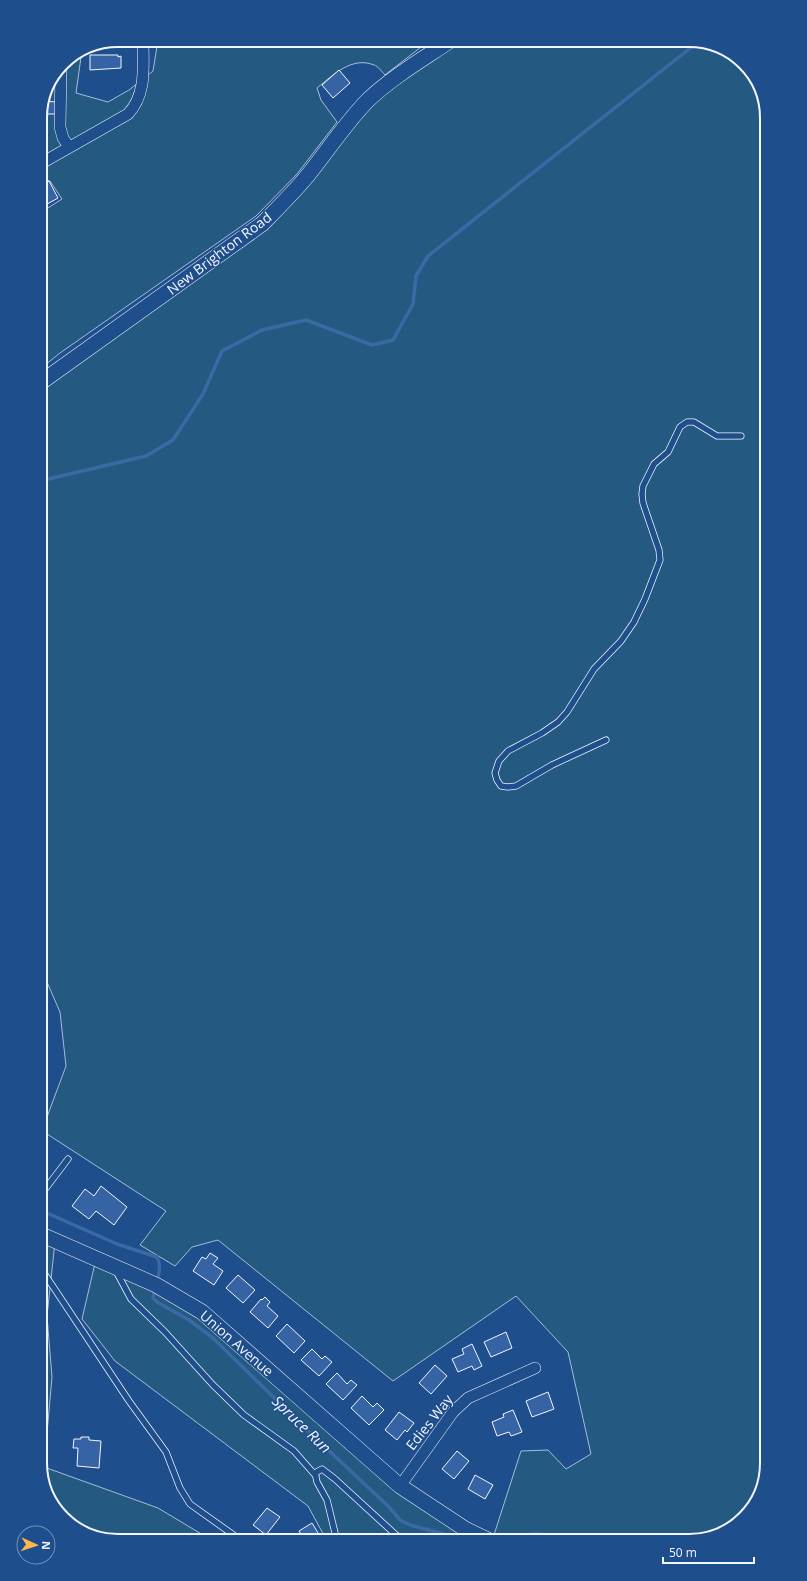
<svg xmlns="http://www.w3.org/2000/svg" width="807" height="1581" font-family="'Open Sans',sans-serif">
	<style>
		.green { fill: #245a82; stroke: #a8bbd7 }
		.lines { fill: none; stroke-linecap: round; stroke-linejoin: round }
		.stream { stroke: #3b69a3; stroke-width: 3.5 }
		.building { fill: #3563a3; stroke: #f2f6ff }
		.lane-casing { stroke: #f2f6ff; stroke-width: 7 }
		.street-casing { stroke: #f2f6ff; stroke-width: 12 }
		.secondary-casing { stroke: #f2f6ff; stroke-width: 16 }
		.lane { stroke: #1f4e8c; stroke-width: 5.5 }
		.street { stroke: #1f4e8c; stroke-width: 11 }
		.secondary { stroke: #1f4e8c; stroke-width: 15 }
		.labels { text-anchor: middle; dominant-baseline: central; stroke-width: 3; stroke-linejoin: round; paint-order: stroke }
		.street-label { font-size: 14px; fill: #f2f6ff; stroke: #1f4e8c }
		.water-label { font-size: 15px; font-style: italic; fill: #f2f6ff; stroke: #1f4e8c }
		.rim { fill: none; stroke: #f2f6ff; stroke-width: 2 }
	</style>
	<rect width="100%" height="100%" fill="#1f4e8c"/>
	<path class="green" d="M158,40H430L385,75C382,72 378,66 374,65C352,56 333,75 317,88L321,100L337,122L297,174L256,216L60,353L40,369V213L62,199L50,181L40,179V113L46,88L63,63L82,50L76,93L108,102L129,90L153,71Z
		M451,40H694L736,56L761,89L767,118V1463L754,1506L718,1535L689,1541H492L521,1451L548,1450L566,1469L591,1454L568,1352L516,1296L393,1381L218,1240L192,1247L175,1266L140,1245L166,1211L47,1134V1117L66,1066L60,1012L40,966V383L262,224L353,117Z
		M40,1234L55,1242L47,1316L52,1377L44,1467L158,1508L213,1541H113L71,1525L46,1492L40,1463Z
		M96,1259L202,1312L400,1486L465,1529V1541H327L308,1506L115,1361L82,1319Z"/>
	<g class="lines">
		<path class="stream" d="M40,481L146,456L173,440L203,394L222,351L262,330L306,320L372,345L393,340L413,304L416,276L428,256L698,42
			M47,1213L117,1244L157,1257C160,1262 160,1271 158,1277
			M154,1293L153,1298L157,1302L189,1320L213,1338L306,1429L389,1507L400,1520L410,1525L444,1534L458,1541
			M509,1540C536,1530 539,1533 566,1541"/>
	</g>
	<path class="building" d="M90,55H118V57L121,56V68L90,70Z
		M339,70L350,83L333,98L322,85Z
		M43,101L56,102V114H42Z
		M49,181L58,198L40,208V186Z
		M101,1186L127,1207L114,1225L96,1211L89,1219L72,1206L85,1189L94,1196Z
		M210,1253L218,1258L213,1264L223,1271L214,1285L193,1271L202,1257L206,1259Z
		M238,1275L255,1290L243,1303L226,1288Z
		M265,1297L270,1302L267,1306L278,1316L268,1328L250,1312L261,1299L262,1300Z
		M287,1324L305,1341L294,1353L276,1336Z
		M506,1332L512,1348L491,1357L484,1342Z
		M472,1344L482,1366L474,1370L472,1366L458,1372L452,1359L464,1354L462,1349Z
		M312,1349L322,1359L325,1356L332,1362L319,1376L301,1360Z
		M435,1365L447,1376L431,1394L419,1383Z
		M337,1373L347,1384L351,1380L357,1385L343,1400L326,1384Z
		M548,1392L554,1409L532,1417L526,1401Z
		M362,1396L373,1407L377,1403L384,1410L369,1425L351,1408Z
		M513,1410L522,1432L511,1436L509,1432L497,1436L492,1422L504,1417L503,1414Z
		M399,1412L414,1423L407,1432L405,1430L397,1440L385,1430Z
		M81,1437H89V1440L101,1441L99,1468L77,1466L78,1448H73L74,1439H81Z
		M457,1451L469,1461L454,1479L442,1469Z
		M475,1475L493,1485L485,1499L468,1489Z
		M267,1508L280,1517L266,1535L253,1525Z
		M312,1523L323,1541H305L299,1531Z"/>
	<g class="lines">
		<defs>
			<path id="lane" d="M606,740L552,765L516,786L508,787L501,786L497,780L495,773L499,761L508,751L542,733L558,722L567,712L594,669L621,641L634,622L645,599L660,560L659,550L643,503L642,494L643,486L654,464L668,452L680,427L687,422H694L717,436H741
				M40,1196L68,1159
				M40,1267L129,1401L166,1452L180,1488L190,1504L242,1541
				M116,1271L131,1299L165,1332L213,1385L244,1415L294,1451L316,1476
				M337,1541L327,1500L317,1482L315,1473L322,1469L335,1479L396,1535L405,1541"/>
			<path id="street" d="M61,65L60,127L63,138L69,147
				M40,164L128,114C147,94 143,66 143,40
				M400,1486L453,1412L468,1398L535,1368"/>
			<path id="secondary" d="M40,383L262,224C278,208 294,192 308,175C328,150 345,124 367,101C392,77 423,59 451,40
				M40,1234L156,1285L202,1312L400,1486L465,1529L490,1541"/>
		</defs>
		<use href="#lane" class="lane-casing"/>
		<use href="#street" class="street-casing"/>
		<use href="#secondary" class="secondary-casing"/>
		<use href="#lane" class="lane"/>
		<use href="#street" class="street"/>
		<use href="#secondary" class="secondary"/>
	</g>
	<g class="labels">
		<g class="street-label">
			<text transform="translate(219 253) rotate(-37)">New Brighton Road</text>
			<text transform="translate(237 1343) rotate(41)">Union Avenue</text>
			<text transform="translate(429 1422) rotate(-52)">Edies Way</text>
		</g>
		<g class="water-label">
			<text transform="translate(302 1424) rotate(44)">Spruce Run</text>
		</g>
	</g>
	<path d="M0 0H807V1581H0ZM118 47H689A71 71 0 0 1 760 118V1463A71 71 0 0 1 689 1534H118A71 71 0 0 1 47 1463V118A71 71 0 0 1 118 47Z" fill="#1f4e8c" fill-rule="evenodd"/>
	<path class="rim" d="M118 47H689A71 71 0 0 1 760 118V1463A71 71 0 0 1 689 1534H118A71 71 0 0 1 47 1463V118A71 71 0 0 1 118 47Z"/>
	<g transform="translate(36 1545) rotate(93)"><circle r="19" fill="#1f4e8c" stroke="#7391ba"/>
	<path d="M0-3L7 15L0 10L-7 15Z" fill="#ffb74d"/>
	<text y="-6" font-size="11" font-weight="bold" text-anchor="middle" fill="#f2f6ff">N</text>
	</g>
	<path d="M663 1557v6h91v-6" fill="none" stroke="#f2f6ff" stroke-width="2"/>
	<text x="669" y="1557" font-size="12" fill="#f2f6ff" stroke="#1f4e8c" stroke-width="3" paint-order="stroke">50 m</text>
</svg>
